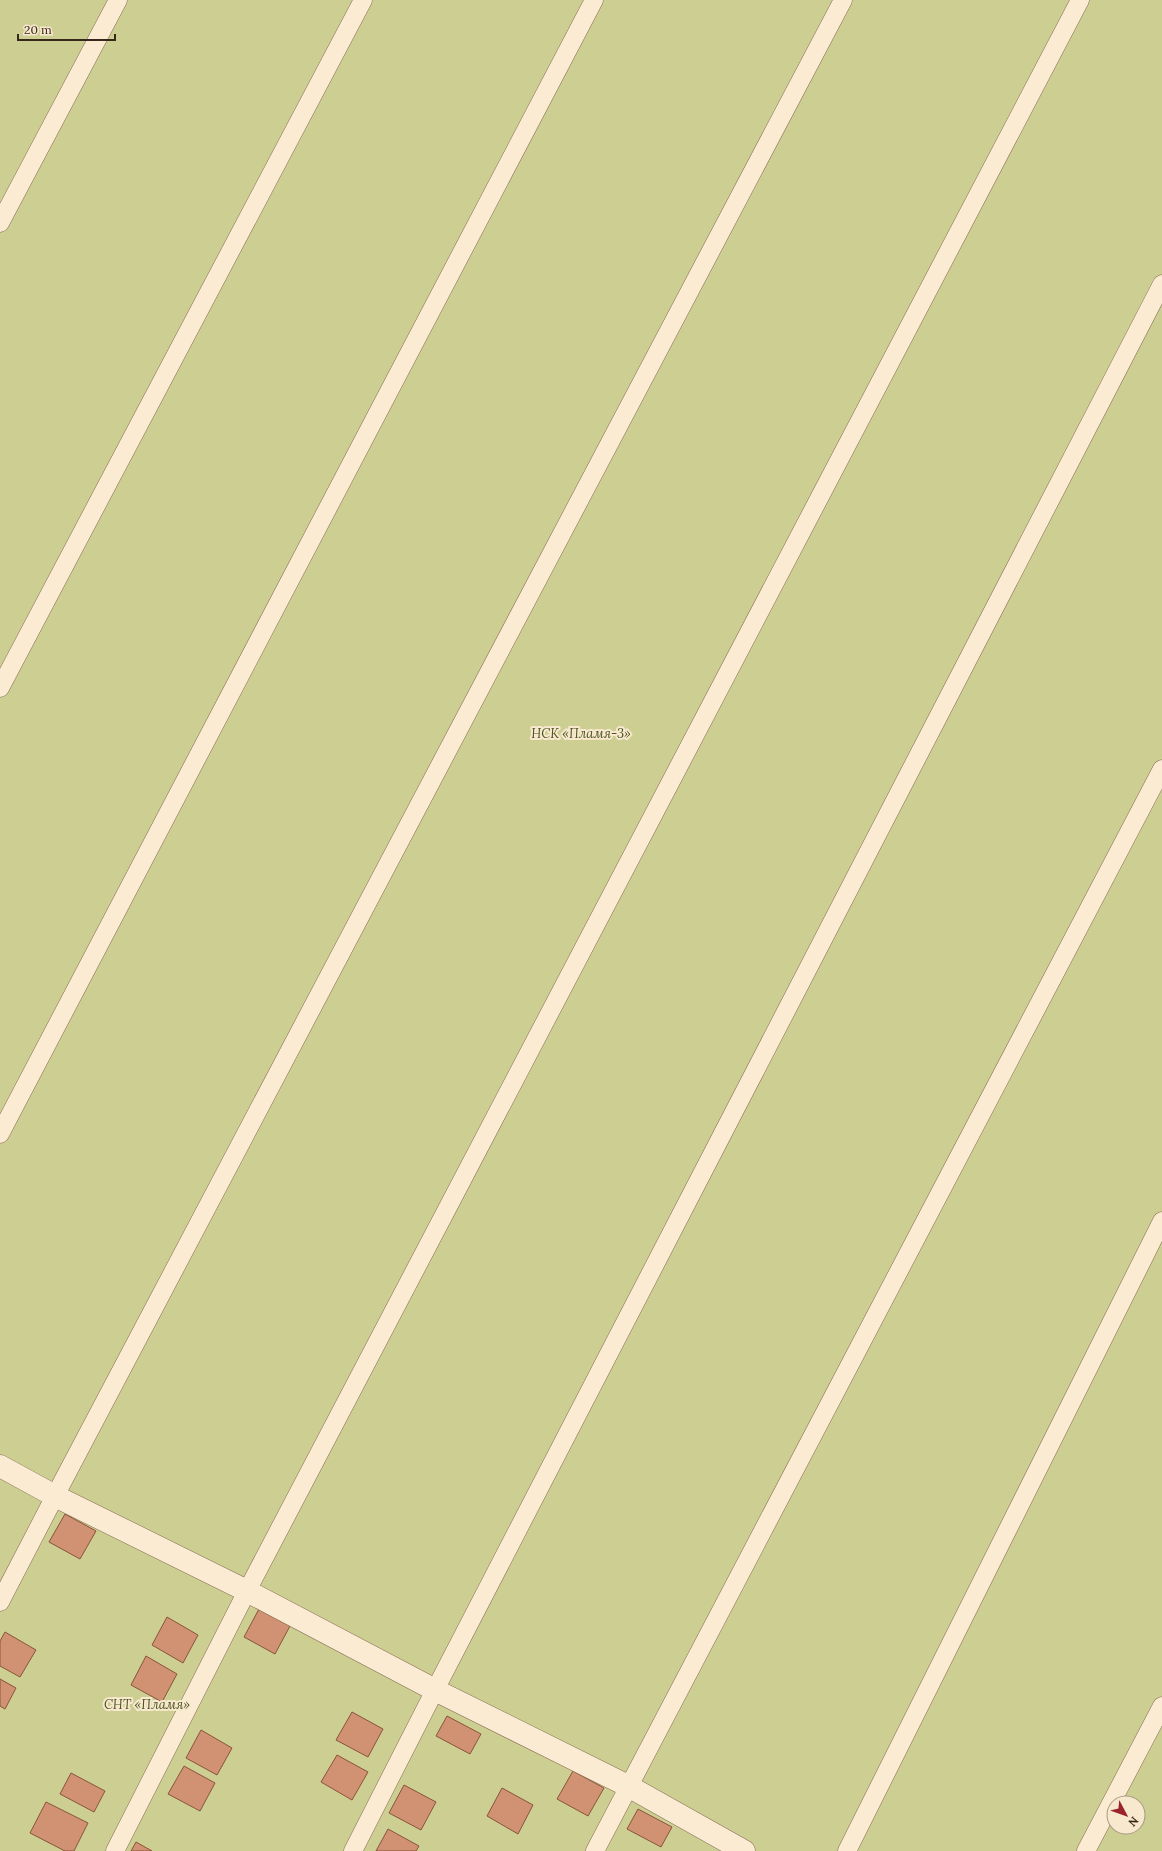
<svg xmlns="http://www.w3.org/2000/svg" width="1162" height="1851" font-family="Lora,serif">
	<style>
		.green { fill: #ccce92; fill-rule: evenodd }
		.building { fill: #d09272; stroke: #89543b }
		.lines { fill: none; stroke-linecap: round; stroke-linejoin: round }
		.service-casing { stroke: #896d56; stroke-width: 19 }
		.minor-casing { stroke: #896d56; stroke-width: 23 }
		.service { stroke: #faebd2; stroke-width: 18 }
		.minor { stroke: #faebd2; stroke-width: 22 }
		.labels { text-anchor: middle; dominant-baseline: central; stroke-width: 4; stroke-linejoin: round; paint-order: stroke }
		.park-label { font-size: 13px; font-style: italic; fill: #4c5521; stroke: #f7e8ce }
	</style>
	<rect width="100%" height="100%" fill="#f0ddbe"/>
	<path class="green" d="M0,0H1162V1851H0ZM1114,1803H1138V1827H1114Z"/>
	<path class="building" d="M65,1514L96,1531L80,1559L49,1542Z
		M259,1609L290,1626L275,1654L244,1637Z
		M167,1617L198,1635L183,1663L152,1645Z
		M5,1632L36,1650L20,1677L0,1666V1641Z
		M146,1656L177,1674L162,1702L131,1685Z
		M0,1679L16,1688L5,1709L0,1706Z
		M352,1712L383,1729L368,1757L336,1740Z
		M447,1716L481,1734L470,1754L436,1736Z
		M201,1730L232,1748L217,1775L186,1758Z
		M337,1755L368,1772L352,1800L321,1782Z
		M184,1766L215,1783L200,1811L168,1794Z
		M573,1771L604,1788L588,1816L557,1799Z
		M71,1773L105,1791L94,1812L60,1794Z
		M404,1785L436,1802L421,1830L389,1813Z
		M502,1788L533,1805L518,1834L487,1816Z
		M46,1802L88,1823L74,1851H65L30,1833Z
		M638,1809L672,1827L661,1847L627,1829Z
		M388,1829L419,1846L416,1851H376Z
		M136,1842L152,1851H131Z"/>
	<g class="lines">
		<defs>
			<path id="service" d="M0,223L118,0
				M0,688L363,0
				M0,1134L594,0
				M0,1602L55,1496L843,0
				M115,1851L247,1591L1080,0
				M353,1851L435,1690L1162,284
				M595,1851L1162,769
				M847,1851L1162,1221
				M1086,1851L1162,1706"/>
			<path id="minor" d="M0,1466L55,1496L247,1591L435,1690L628,1786L744,1851"/>
		</defs>
		<use href="#service" class="service-casing"/>
		<use href="#minor" class="minor-casing"/>
		<use href="#service" class="service"/>
		<use href="#minor" class="minor"/>
	</g>
	<g class="labels">
		<g class="park-label">
			<text x="581" y="733">НСК «Пламя-3»</text>
			<text x="147" y="1704">СНТ «Пламя»</text>
		</g>
	</g>
	<g transform="translate(1126 1815) rotate(131)"><circle r="19" fill="#f7e8ce" stroke="#ab9b86"/>
	<path d="M0-3L7 15L0 10L-7 15Z" fill="#9b232d"/>
	<text y="-6" font-size="11" font-weight="bold" text-anchor="middle" fill="#38271b">N</text>
	</g>
	<path d="M18 34v6h97v-6" fill="none" stroke="#38271b" stroke-width="2"/>
	<text x="24" y="34" font-size="12" fill="#38271b" stroke="#f7e8ce" stroke-width="3" paint-order="stroke">20 m</text>
</svg>
